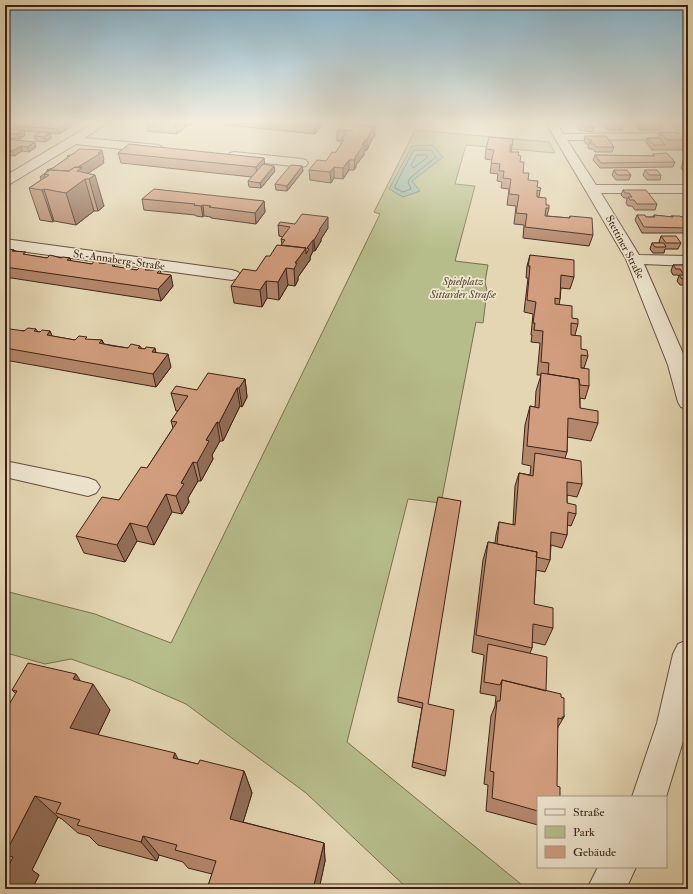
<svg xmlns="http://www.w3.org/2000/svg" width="693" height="894" font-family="'IM FELL Double Pica',serif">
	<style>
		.green { fill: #b6bd8b; stroke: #7a7051 }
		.water { fill: #95b9ab; stroke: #727d70 }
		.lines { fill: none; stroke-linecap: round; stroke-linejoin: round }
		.shore { stroke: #696e61; stroke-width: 1 }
		.minor-casing { stroke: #674f3e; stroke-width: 2 }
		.minor { fill: #ede4ce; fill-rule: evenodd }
		.wall { fill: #b4876c; stroke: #3d2217 }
		.shaded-wall { fill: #926e58; stroke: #3d2217 }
		.building { fill: #d19d7e; stroke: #3d2217 }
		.labels { text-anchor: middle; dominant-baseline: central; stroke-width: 3.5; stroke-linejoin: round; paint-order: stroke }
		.far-street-label { font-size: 11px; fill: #3d2217; stroke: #ede4ce }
		.far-park-label { font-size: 11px; font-style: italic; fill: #5b4934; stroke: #ede4ce }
	</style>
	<rect width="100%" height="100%" fill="#e4d6b3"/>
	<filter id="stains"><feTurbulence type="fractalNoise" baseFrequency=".005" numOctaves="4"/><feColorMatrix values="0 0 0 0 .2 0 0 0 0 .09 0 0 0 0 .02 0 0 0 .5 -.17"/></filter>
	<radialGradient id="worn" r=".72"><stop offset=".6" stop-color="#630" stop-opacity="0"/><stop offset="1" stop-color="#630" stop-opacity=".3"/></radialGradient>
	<path class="green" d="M415,130L549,142L555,153L466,145L455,184L475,186L455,261L488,265L485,282L487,291L483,323L476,322L441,503L408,499L347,742L527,889H408L306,793L186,704L131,680L71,659L45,664L10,654L5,661V591L95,614L171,643L380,214L374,212Z"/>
	<path class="water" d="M433,145L443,157L412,181L420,191L403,197L389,189L412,146Z"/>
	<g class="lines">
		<path class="shore" d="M414,150H431L436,157L410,178L408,182L411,189L403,192L395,188V186Z
			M417,155H426L428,157L413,168L411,166Z"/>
		<defs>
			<path id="minor" d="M94,123H107L85,138L158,145L162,147L164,149L162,151L158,153L76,144L10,184L5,185V176Z
				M546,123H557L563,134L688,133V139L567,140L596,185H688V193H601L639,255L688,256V266L644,264L688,365V409L681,407L678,402L668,365L626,259Z
				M234,152L302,159L306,160L308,163L306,166L302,167L230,159L228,156L230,153Z
				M5,239L232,270L238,272L240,275L238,278L232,280L5,249Z
				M5,461L88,478L96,481L100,487L96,493L88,496L5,477Z
				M688,640V725L666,797H632L657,723L673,654L678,644Z
				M598,867H636L626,889H587Z"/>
		</defs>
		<use href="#minor" class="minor-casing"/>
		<use href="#minor" class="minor"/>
	</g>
	<path class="wall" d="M5,123H71L72,126L59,134L50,133L51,138L45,142L36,141L34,136L40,132L24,131L25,135L19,139L5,138Z
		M147,123H194L192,125H188L177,134L148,131Z
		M225,123H321V126L315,134L226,125Z
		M578,123H592L594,127L593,132L579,130L577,127Z
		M606,123H622L624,125L622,130H608L605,127Z
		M634,123H660L662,125L660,130H640Z
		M673,123H688V130H675L672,127Z
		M338,129L375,136L372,139L367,150H365L364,152V155L356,165V167L354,170H349L343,179L334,178L331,183L310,180L309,170L326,161L335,153L341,144V141H337V131Z
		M660,132L688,140V150H652L646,142L647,138H658Z
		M585,136L614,147L612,152H595L593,149H589L588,147L589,144H586L584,141Z
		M5,139L36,147L29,152L22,151L14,156L5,154Z
		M513,139L511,152L518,155L523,173L528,180L537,187L540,191L539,197L549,208L547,216L569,218L570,216L593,235L589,246L523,238L524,225L514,224L516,206L507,205L509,189L501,188L502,182L497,181L498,174L490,173L492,160L485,159L486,149Z
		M118,153L264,158V165L275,171L261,188L249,187L248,181L252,177L121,163Z
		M653,154L675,162L673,167L600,168L593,160L595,155L653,156Z
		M67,156L104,160L103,161L104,163L88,173L104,206L98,211H94L76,225L54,221L53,222L40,220L29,188L41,180L40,177L47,172V170L53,168L68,157Z
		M684,158H688V177L681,168Z
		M302,166L303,171L287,191L276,190L275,184Z
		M614,170L631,175L629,180H616L612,175Z
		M645,170L661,175L660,180H647L643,175Z
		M623,190L657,204L655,210H635L632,206H628L626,203L627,199V198H624L621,195Z
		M142,199L264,201L265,212L256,224L211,218V217L204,216L203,217L196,216L195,215L144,210Z
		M637,215L646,217H653L654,215L671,217V216L681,217H688V233H642L635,220Z
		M278,225L328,228L321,239V241L315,251H313L310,257V260L298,277V280L295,286L288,285L279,300L267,298L262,307L234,303L231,286L256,271L282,244L281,239L283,237L279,236Z
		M661,236L681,243L678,249H665L664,253H653L650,249L652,243H660L659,242Z
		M14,250L15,251L27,255L47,258H70L71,261L92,264L101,262L102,264H114L115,267L137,270L147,268V270H160L161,273L173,286L161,301L5,277V251Z
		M530,255L574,277L570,289L561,288L560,299L559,305L578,324L575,335L581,349L588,356L584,368H581L589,386L585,399L580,398V408L598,423L591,441L567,437V452L565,458L582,484L577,497L567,495V503L576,514L571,526L567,525V535L562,548L551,545L550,560L545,572L536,570L534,604L553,628L545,645L532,642V648L530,653L546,691L561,697L564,717L558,727L538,797V825L486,811L488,785L484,784L491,716L495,706L496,696L480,693L484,655L472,652L483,560L488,542L495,543L496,535L499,522L513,525L515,486L519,473L530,475L531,466L522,464L525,425L530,406L535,407L536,391L541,375H537L540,343L531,342L532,335H531L533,314L524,312L528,278H526L527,266Z
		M673,265H688V295L686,291L687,289L684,285H680L677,281L679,276L677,275H673L671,271Z
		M36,329L37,331L40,332L50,331L52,336L75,340H102L104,344L128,348L140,346L141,348L156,352L171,367L156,387L5,360V333Z
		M245,379L247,397L242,407L240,406L223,441H220L212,455L213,459L201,481H198L188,498L189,502L182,514L172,512L154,545L137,541L125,562L84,553L76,536L119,500L147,468L173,428L171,421L178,411H176L171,393L197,390Z
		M80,681L110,710L98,735L178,759L198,764L244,771L252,793L243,822L324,843L325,861L319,889H207L212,874L188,868L183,862L159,855L157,861L98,845L89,836L78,833L62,819L58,817L32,870L39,875L32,889H5L7,708L16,694L12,690Z
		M398,697L428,704L446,771L445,776L412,767L422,708L398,702Z"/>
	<path class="shaded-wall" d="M67,123H71L72,126L59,134L57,129Z
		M175,123H188V125L177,134Z
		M315,123H321V126L315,134Z
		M641,125H647L645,130H640Z
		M375,127V136L372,139L367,150V140L372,129Z
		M24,130L25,135L19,139L17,134Z
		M50,133L51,138L45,142L44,137Z
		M365,140V150L364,152V155L356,165V167L354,170L355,157Z
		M35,142L36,147L29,152L27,147Z
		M21,146L22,151L14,156L12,151Z
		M102,150L104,160L103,161L104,163L84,176L94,211L76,225L66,193L73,187L78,167Z
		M6,157L8,162L5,164V158Z
		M264,158L265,168L257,177L256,167Z
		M349,160V170L343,179V168Z
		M274,166L275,171L261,188L260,183Z
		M302,166L303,171L287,191V186Z
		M334,167V178L331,183L330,172Z
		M95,175L104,206L98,211L89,179Z
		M44,189L54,221L53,222L42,190Z
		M264,201L265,212L256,224L255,213Z
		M203,205L204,216L203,217L201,206Z
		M328,217V228L321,239V241L315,251L314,240L319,230Z
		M313,240V251L310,257V260L298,277V280L295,286L294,269L295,263L306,248H307Z
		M286,268L288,285L279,300L278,282Z
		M171,275L173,286L161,301L158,289Z
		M266,281L267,298L262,307L260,290Z
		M50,331L55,343L47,335Z
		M102,340L106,352L99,343Z
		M155,348L158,361L152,352Z
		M168,354L171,367L156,387L153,374Z
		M245,379L247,397L242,407L239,388Z
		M237,388L240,406L223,441L219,423Z
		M217,422L220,441L212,455L213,459L201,481L197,463L206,440Z
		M193,462L198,481L188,498L189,502L182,514L176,496L181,483Z
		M166,494L172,512L154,545L147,527Z
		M5,511L7,514L5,516Z
		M130,523L137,541L125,562L117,545Z
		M76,674L88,693L93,684L110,710L89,753L70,728L73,679Z
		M175,753L187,777L173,758Z
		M244,771L252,793L238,839L230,819Z
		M35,796L58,817L32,870L39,875L32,889H5V854Z
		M143,836L159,855L157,861L141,842Z
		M324,843L325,861L319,889H313Z"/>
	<path class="building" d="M5,123H67L57,129L5,125Z
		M579,123H592L594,127L580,125Z
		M607,123H622L624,125H609Z
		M639,123H660L662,125H641Z
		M675,123H688V125H677Z
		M355,125L375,127L372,129L367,140H365L362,145H364L355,157H356L354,160H349L343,168L334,167L330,172L309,170L317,160L326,161L332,152L335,153L344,140H341L347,132L337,131L338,129L351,131Z
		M5,129L24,130L17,134L5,133Z
		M40,132L50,133L44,137L34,136Z
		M660,132L688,133V140H667Z
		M585,136H606L614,147H596L594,144H591L589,142H592L590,139H587Z
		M489,137L513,139L512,145H510V152H519L518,155L521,156L520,162H524L523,173H529L528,180L538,181L537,187L541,188L540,191L537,190V197L546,198V205H549V208H546L545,216L570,218V216L592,218L593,235L525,227L527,214L516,213L519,195L509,194L511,179L503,178L504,171H499L500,164L491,163L494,150L486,149Z
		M647,138H659L665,145H654Z
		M5,139L35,142L27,147L21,146L12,151L5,150V147L9,145L5,144Z
		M129,144L264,158L256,167L118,153Z
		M79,149L102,150L98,153H101L78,167H82L81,168L75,167L69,171L50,170L44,174L45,177H40L49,170H47L53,168L70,156H67L73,154Z
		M667,153L675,162L601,163L595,155L655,156L653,154Z
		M684,158H688V162Z
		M263,164L274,166L260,183L248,181Z
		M291,165L302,166L287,186L275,184Z
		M75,167L82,168L77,171L95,175L89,179H85L66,193L44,189L42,190L29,188L49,175L44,174L50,170L69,171Z
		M614,170H627L631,175H617Z
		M645,170H657L661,175H649Z
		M154,189L264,201L255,213L209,207L211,206L203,205L201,206L194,205L195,204L142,199Z
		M623,190H646L657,204H637L634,200H630L628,197H632L629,193H625Z
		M302,214L328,217L319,230H320L314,240H313L307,248L309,249L306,254V248L281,245L285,240L281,239L290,227L278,225L280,222L295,224Z
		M637,215H645L646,217H655L654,215L673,217L671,216H680L681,217H688V228L644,227Z
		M661,236H676L681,243H666Z
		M652,243H664L666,247H655Z
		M277,245L306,248L295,263H297L294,269L286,268L278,282L266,281L260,290L231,286L243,269L256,271L266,256H270Z
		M8,249L14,250L12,251L26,252L23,254L47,258L50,255L61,258L63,257L70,258L67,260L92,264L94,261L101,262L99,263L114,264L112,266L137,270L140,267L147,268L145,270H160L157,273L171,275L158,289L5,267V251Z
		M530,255L574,260V277L561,275L560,299L555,298V304L572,306V318L578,319V324L571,323V335L581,336V349L587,350L588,356L581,355V368L589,369V386L580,385L579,379L548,374L549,363L541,362L543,331L534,330L535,323H533L536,302L527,300L530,266H528Z
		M673,265H688V281L686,279H682L679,275H684L680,269H676Z
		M28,328L36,329L34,331L40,332L42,330L50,331L47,335L75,340L79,336L87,337L85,339L102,340L99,343L113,346L128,348L131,344L140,346L138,348L145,349L146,347L155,348L152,352L168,354L153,374L5,348V333L10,329L24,331Z
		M208,373L245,379L239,388H237L219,423L217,422L206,440L209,441L197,463L193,462L181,483L184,484L176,496L166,494L147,527L130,523L117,545L76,536L102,497L119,500L141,467L147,468L177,422L171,421L188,396L171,393L176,386L197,390Z
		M541,373L579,379L580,408L598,411V423L568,418L567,452L527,446L530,406L539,408Z
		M535,453L581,461L582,484L567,482V503L576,505V514L568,512L567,535L551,532L550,560L536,557L537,552L497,544L499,522L515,525L519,473L533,476Z
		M438,497L461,501L428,704L454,710L446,771L413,762L423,703L398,697Z
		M488,542L537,552L534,604L553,608V628L533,624L532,648L476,635Z
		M488,644L547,657L546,691L502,680L500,685L484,682Z
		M28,663L76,674L73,679L93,684L70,728L175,753L173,758L198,764L200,760L244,771L230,819L324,843L313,889H207L216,861L175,850L177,845L143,836L141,842L77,825L80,820L56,813L61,803L35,796L5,854V708H7L17,691L12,690Z
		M502,680L561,694V697L564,698V717H562V719L558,718L557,786L560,787V797H538V811L492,798L494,772L490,771L497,701H500Z
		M5,855L13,857L5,873Z"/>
	<linearGradient id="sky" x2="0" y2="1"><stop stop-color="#87b6d0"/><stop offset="0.49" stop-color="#f3eddd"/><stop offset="1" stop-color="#f3eddd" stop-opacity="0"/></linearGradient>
	<rect width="693" height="249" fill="url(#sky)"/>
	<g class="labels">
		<g class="far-street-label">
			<text transform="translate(625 247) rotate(62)">Stettiner Straße</text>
			<text transform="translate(119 260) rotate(8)">St.-Annaberg-Straße</text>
		</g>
		<g class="far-park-label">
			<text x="463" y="281">Spielplatz<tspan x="463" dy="13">Sittarder Straße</tspan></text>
		</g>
	</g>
	<rect width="693" height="894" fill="none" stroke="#e4d6b3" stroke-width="20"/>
	<rect x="6" y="6" width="681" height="882" fill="none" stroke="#3d2217" stroke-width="2"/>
	<rect x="10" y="10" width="673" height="874" fill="none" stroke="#3d2217"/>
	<rect x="537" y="796" width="130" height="72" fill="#ede4ce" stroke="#a79685"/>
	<rect x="545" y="809" width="20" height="6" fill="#ede4ce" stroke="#a79685"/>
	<text x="573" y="816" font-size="12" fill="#3d2217">Straße</text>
	<rect x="545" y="826" width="20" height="12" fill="#b6bd8b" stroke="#a79685"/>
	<text x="573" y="836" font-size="12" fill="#3d2217">Park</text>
	<rect x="545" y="846" width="20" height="12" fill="#d19d7e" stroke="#a79685"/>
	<text x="573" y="856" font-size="12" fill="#3d2217">Gebäude</text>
	<rect width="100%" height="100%" filter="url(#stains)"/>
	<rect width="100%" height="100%" fill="url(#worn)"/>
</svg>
